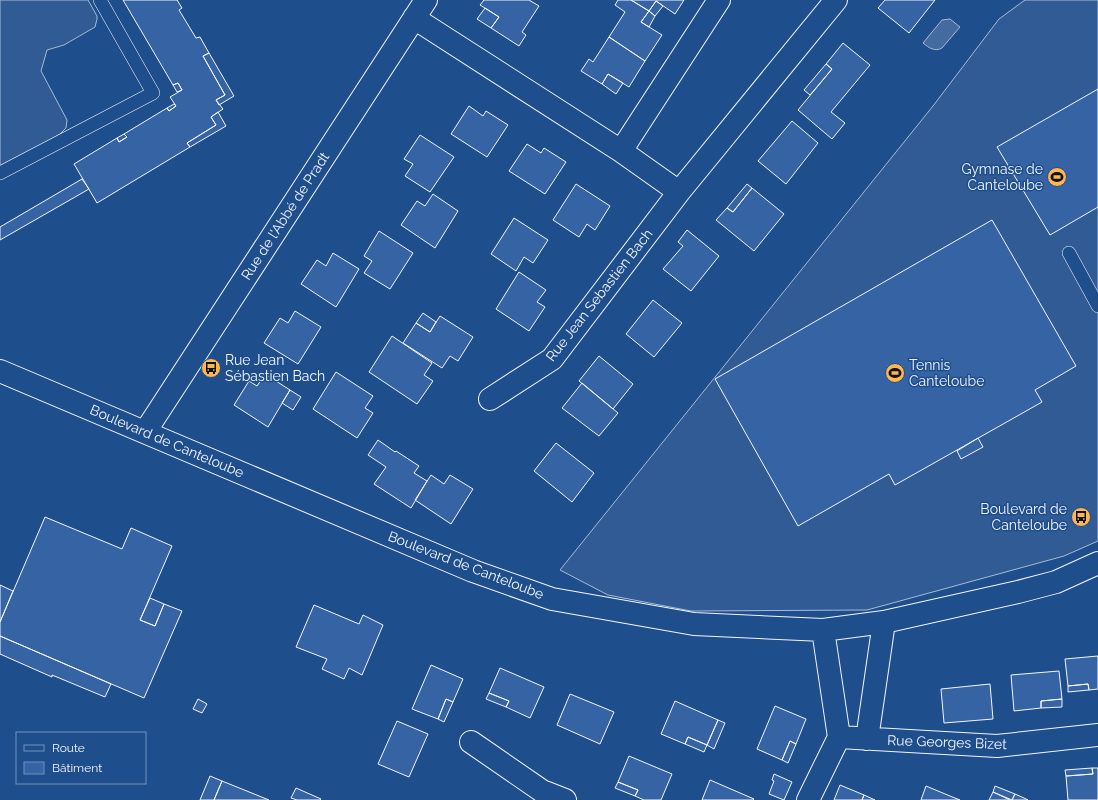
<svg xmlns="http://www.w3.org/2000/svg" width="1098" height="800" font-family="Raleway,sans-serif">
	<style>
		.built { fill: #305b95; stroke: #a8bbd7 }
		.water { fill: #446ba0; stroke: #a8bbd7 }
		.building { fill: #3563a3; stroke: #f2f6ff }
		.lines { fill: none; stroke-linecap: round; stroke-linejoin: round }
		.service-casing { stroke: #f2f6ff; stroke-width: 14 }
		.minor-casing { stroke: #f2f6ff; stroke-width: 24 }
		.service { stroke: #1f4e8c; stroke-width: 13 }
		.minor { stroke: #1f4e8c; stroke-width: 22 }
		.labels { text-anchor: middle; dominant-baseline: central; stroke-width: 3; stroke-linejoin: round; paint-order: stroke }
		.poi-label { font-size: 14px; fill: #f2f6ff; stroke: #1f4e8c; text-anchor: end }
		.street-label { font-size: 14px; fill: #f2f6ff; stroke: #1f4e8c }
	</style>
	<rect width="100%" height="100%" fill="#1f4e8c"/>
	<path class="built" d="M0,0H88L97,16V19L95,27L64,45L47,50L41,71L67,120L66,128L59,135L0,167Z
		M1025,0H1098V541L1064,556L867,610L691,611L608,595L560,570L933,106L999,19Z"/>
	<path class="water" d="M950,19L960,27L942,48C935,52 929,48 923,43L942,20Z"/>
	<path class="building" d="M123,0H177L182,8L179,10L196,38L200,37L209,53L203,56L225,95L216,100L223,109L211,117L216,125L187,143L190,147L97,203L74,164L117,138L119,142L127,137L124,134L167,108L169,111L176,106L170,97L182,90L178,83L173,85Z
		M484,0H529L539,6L522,32L526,35L519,46L491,28L499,17L480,5Z
		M618,0H631L649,11L641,22L662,35L645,61L609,37L625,12L615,5Z
		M631,0H684L675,14L656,1L649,11Z
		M885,0H935L909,33L878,8Z
		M656,1L663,6L655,16L649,11Z
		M485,8L499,17L491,28L477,19Z
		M649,11L655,16L649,27L641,22Z
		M609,37L645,61L629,87L608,74L602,84L581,71L589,59L593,62Z
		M843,43L870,65L831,112L845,123L832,139L798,110L832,69L826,64Z
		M209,53L234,96L219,105L216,100L225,95L203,56Z
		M826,64L832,69L810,95L804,90Z
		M608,74L623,83L616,94L602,84Z
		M178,83L182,90L177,92L173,85Z
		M1098,89V207L1050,235L997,147Z
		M174,104L176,106L169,111L167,108Z
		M469,106L483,116L486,111L508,125L487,157L451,134Z
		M218,112L226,126L190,147L187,143L216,125L211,117Z
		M792,121L818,143L786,184L758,161Z
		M124,134L127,137L119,142L117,138Z
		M420,135L454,157L430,192L405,176L413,164L404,159Z
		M527,144L541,153L544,148L566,162L545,194L509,171Z
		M82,179L89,189L0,240V227Z
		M576,184L610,206L595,230L587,224L579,237L553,220Z
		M747,184L752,188L733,212L727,208Z
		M752,188L784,214L754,251L716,220L727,208L733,212Z
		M433,194L458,211L435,248L401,225L417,201L425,206Z
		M514,218L548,240L533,263L524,257L516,271L491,254Z
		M992,220L1076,366L1035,390L1042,402L1012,419L895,485L889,474L798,526L715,379Z
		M687,230L719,256L691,291L663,269L683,246L678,242Z
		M379,231L413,253L390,289L364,273L372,261L364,256Z
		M333,253L359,269L336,307L301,284L317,260L326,266Z
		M519,272L546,290L537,302L545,307L529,331L496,309Z
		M653,300L682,323L654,357L626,334Z
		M295,311L321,327L298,364L264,343L280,318L288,323Z
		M423,313L436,322L430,332L416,323Z
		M440,316L473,337L458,361L450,356L442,368L403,343L416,323L430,332Z
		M392,336L432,363L424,375L433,381L417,404L369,372Z
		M599,356L633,384L613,409L579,381Z
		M336,372L373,396L365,408L373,413L357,438L313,409Z
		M265,374L290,390L268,427L234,405L249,381L257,386Z
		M582,383L618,413L599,436L562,408Z
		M290,390L301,397L293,410L282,403Z
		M978,438L983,447L961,459L957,451Z
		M378,440L395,452L396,451L419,466L414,473L427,481L411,508L374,484L386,467L368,455Z
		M556,443L594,473L572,502L534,471Z
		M431,475L444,484L450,475L473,489L451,524L415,500Z
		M45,517L122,549L131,528L172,546L140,620L155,626L164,604L182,611L144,698L0,636V622Z
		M0,585L13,591L0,622Z
		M150,598L164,604L155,626L140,620Z
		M314,605L359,624L363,615L383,625L362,675L349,668L344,679L322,669L327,659L296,647Z
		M0,636L111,684L105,697L52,675V677L0,654Z
		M1098,656V689L1089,690L1088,684L1068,686L1065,659Z
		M431,665L463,679L453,702L446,699L438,719L412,709Z
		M500,668L544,687L530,718L506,707L509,701L489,693Z
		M1059,671L1062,699L1041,701V708L1014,711L1011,675Z
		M990,684L993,719L944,723L941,689Z
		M1088,684L1089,690L1068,692V686Z
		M489,693L509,701L506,707L486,699Z
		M570,694L614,712L600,744L557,725Z
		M198,699L207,704L202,713L193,709Z
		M446,699L453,702L444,722L438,719Z
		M1062,699V707L1041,708V701Z
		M675,701L718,720L707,745L688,737L685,744L661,734Z
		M775,706L806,719L796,744L790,741L782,760L757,749Z
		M718,720L725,723L714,749L707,745Z
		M397,721L428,734L409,777L378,764Z
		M688,737L707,745L704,752L685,744Z
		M790,741L796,744L788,763L782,760Z
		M629,756L672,774L661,800H644L635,796L638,790L618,782Z
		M1092,768L1093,774L1066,776L1065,770Z
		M1092,768H1098V800H1068L1066,776L1093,774Z
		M774,774L792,782L784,800L769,794L774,781L772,780Z
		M210,776L222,781L214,800H200Z
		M710,780L754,799L753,800H702Z
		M222,781L269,800H214Z
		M618,782L638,790L635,796L615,788Z
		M840,785L864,795L862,800H834Z
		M926,786L950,796L960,800H921Z
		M995,786L1015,794L1012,800L993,792Z
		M296,788L321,799L320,800H297L291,798Z
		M993,792L1010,800H989Z
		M1015,794L1024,798L1028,800H1012Z
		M864,795L875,800H862Z"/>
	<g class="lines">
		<defs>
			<path id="service" d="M0,173L153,93L100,0
				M1069,253L1098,306"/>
			<path id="minor" d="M414,18L621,151L679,192
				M621,151L719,0
				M0,371L473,571L552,599L694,624L823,630L884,622L1018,592L1056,582L1098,563
				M490,399L552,359L679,192L836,0
				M145,432L426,0
				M823,630L839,737
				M867,739L884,622
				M471,742L542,791L565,800
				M808,800L839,737L997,746L1098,735"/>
		</defs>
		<use href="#service" class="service-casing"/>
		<use href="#minor" class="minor-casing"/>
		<use href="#service" class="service"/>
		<use href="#minor" class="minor"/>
	</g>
	<defs>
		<symbol id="stadium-disc" viewBox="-11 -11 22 22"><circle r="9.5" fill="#ffb74d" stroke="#1f4e8c"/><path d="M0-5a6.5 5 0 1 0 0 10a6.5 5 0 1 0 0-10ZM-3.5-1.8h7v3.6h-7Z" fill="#111"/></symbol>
		<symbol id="bus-disc" viewBox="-11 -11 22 22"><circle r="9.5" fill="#ffb74d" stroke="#1f4e8c"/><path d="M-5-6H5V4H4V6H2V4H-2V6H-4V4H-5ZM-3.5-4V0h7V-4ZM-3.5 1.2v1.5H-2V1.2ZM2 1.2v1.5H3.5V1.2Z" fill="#111"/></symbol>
	</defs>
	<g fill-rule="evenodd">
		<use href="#stadium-disc" x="1046" y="166" width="22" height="22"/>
		<use href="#bus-disc" x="200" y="357" width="22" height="22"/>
		<use href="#stadium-disc" x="884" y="362" width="22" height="22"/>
		<use href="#bus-disc" x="1070" y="506" width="22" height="22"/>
	</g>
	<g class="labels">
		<g class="poi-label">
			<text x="1043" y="169">Gymnase de<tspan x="1043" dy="16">Canteloube</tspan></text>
			<text x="225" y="360" text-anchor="start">Rue Jean<tspan x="225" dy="16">Sébastien Bach</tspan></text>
			<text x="909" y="365" text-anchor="start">Tennis<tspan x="909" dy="16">Canteloube</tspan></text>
			<text x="1067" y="509">Boulevard de<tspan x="1067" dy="16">Canteloube</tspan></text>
		</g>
		<g class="street-label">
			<text transform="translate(285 216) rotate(-57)">Rue de l'Abbé de Pradt</text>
			<text transform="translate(599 295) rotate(-52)">Rue Jean Sebastien Bach</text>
			<text transform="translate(167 441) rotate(23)">Boulevard de Canteloube</text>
			<text transform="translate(466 565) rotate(21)">Boulevard de Canteloube</text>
			<text transform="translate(947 742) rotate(2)">Rue Georges Bizet</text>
		</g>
	</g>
	<rect x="16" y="732" width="130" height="52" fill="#1f4e8c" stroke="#7391ba"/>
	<rect x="24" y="745" width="20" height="6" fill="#1f4e8c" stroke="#7391ba"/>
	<text x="52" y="752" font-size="12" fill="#f2f6ff">Route</text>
	<rect x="24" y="762" width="20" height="12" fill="#3563a3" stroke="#7391ba"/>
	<text x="52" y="772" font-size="12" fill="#f2f6ff">Bâtiment</text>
</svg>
